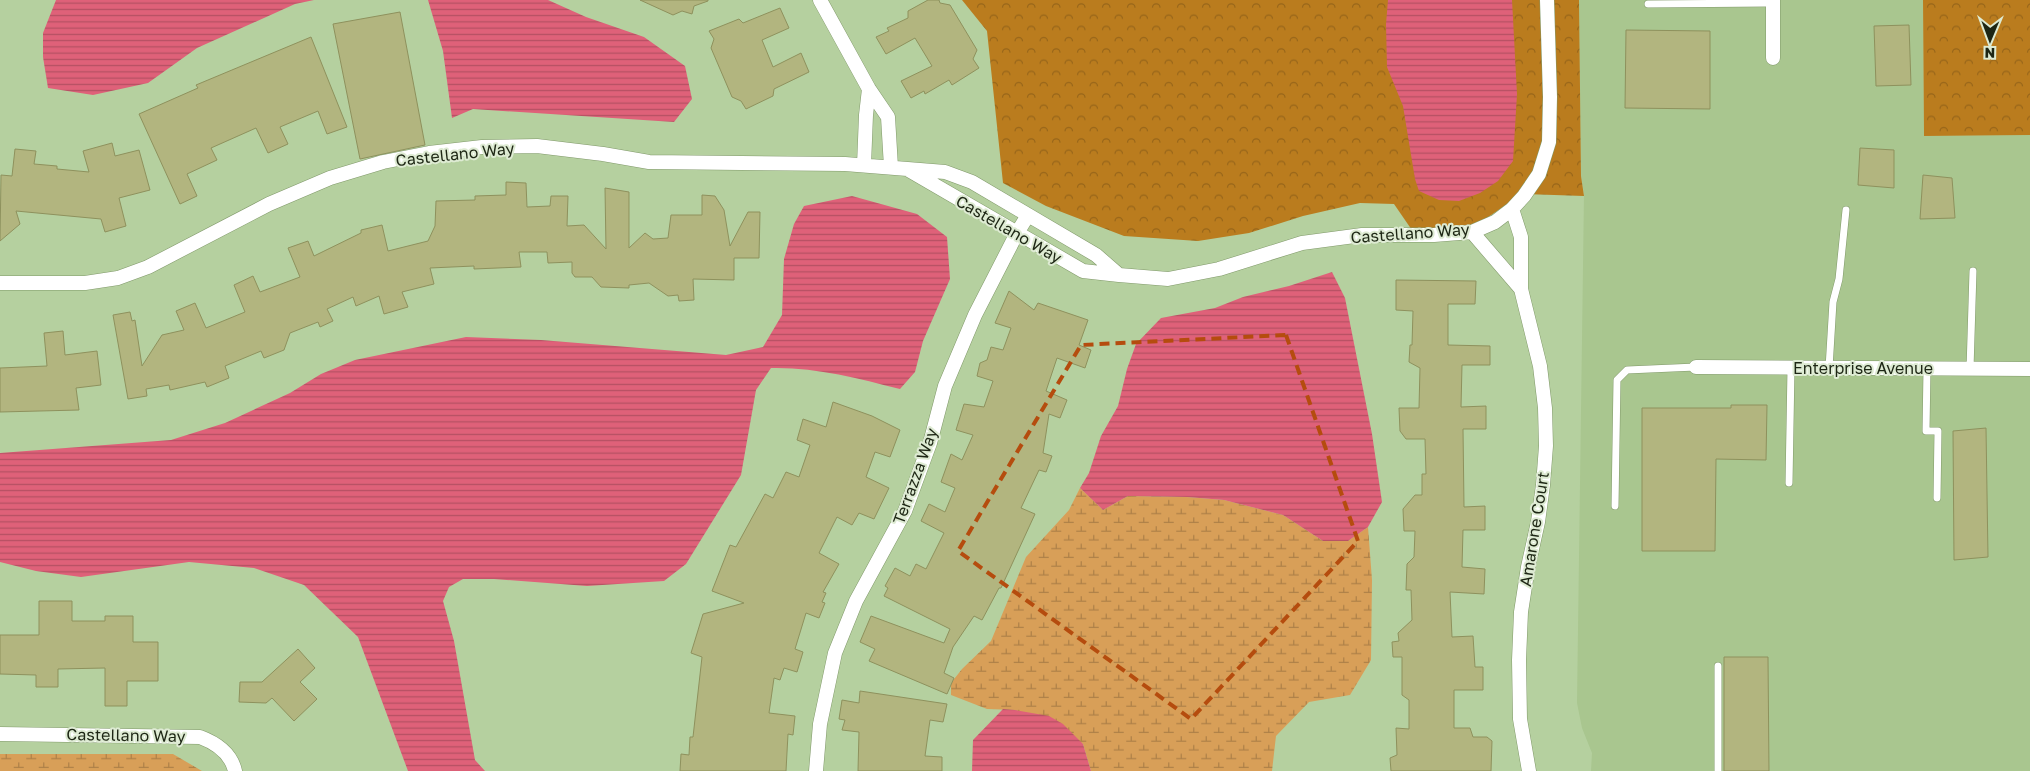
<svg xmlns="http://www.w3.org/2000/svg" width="2030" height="771" font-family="'Golos Text',sans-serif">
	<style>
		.built { fill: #a9c68f }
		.forest { fill: url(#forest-crowns) }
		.wetland { fill: url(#wetland-marsh) }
		.water { fill: url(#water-rules) }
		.building { fill: #b2b57f; stroke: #8e915d }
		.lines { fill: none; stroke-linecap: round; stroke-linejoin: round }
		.lane-casing { stroke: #80996a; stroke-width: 8 }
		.street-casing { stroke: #80996a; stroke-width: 15 }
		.lane { stroke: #fff; stroke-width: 7 }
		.street { stroke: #fff; stroke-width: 14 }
		.marked { fill: none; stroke: #b54c0e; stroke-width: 4; stroke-dasharray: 10 6; stroke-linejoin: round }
		.labels { text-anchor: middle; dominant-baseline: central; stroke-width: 4; stroke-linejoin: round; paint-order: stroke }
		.street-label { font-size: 16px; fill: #1d2614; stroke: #deebd3 }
	</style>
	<defs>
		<pattern id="forest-crowns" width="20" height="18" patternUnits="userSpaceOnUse" patternTransform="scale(1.25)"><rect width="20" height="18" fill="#ba7c1e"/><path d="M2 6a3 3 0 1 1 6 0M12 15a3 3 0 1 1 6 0" fill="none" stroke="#976519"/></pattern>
		<pattern id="wetland-marsh" width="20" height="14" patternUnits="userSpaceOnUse" patternTransform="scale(1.25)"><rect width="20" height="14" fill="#d89f58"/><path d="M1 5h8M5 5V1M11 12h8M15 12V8" fill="none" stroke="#af8148"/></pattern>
		<pattern id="water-rules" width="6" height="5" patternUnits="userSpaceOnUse" patternTransform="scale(1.25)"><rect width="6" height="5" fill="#df6179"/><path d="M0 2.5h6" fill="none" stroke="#b45062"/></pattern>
	</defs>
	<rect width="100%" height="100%" fill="#b5d09f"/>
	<path class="built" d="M1579,0H1923L1924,136L2030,135V771H1591L1592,753L1582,728L1577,703L1584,194L1581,176Z"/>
	<path class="forest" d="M962,0H1579L1581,176L1584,196L1522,194L1472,228L1416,236L1394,204L1360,203L1303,216L1249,233L1198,241L1124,236L1046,206L1003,183L987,31Z
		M1923,0H2030V135L1924,136Z"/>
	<path class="wetland" d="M1080,488L1103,510L1128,496L1187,497L1224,500L1283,515L1323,541H1348L1368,527L1372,580L1371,660L1350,695L1309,702L1276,736L1272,771H1091L1083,744L1015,710L987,709L951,695V683L962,669L991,641L1026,557L1069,510Z
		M0,754H173L202,771H0Z"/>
	<path class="water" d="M56,0H314L295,4L197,48L148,83L93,95L48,88L43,57V33Z
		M428,0H548L586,17L644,37L685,66L692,99L674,122L473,109L452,118L443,51Z
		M1388,0H1512L1517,94L1513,161L1498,181L1480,193L1459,201L1439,200L1419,191L1415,179L1403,106L1387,67L1386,24Z
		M852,196L917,214L947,237L950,279L923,341L915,372L900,389C857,378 815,367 771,368L756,390L741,475L686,564L664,581L587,586L494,579H463L449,587L443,601L454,641L475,760L485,771H408L358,637L304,585L254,568L189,562L81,577L36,571L0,562V453L171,440L225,423L290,393L321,374L355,360L466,337L541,340L726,355L763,347L782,315L784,259L794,224L804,206Z
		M1332,272L1345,298L1372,434L1382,502L1368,527L1348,541H1323L1283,515L1224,500L1187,497L1128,496L1103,510L1080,488L1089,473L1101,436L1118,406L1127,369L1136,344L1161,318L1215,308L1243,297L1289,286Z
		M1003,709L1015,710L1049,716L1063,724L1083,744L1091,771H972L973,740Z"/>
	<path class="building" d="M640,0H708V1L694,6L692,14L682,11L673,15Z
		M928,0H939L940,3L950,5L977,50L973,59L979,68L952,85L949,80L925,94L924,91L911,98L901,81L932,66L915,38L886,54L876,37L889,31L887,28L908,18V11Z
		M780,8L789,28L762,40L773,67L801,53L809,72L774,89L773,96L746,109L741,101L732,97L711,48L714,39L709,31L739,19L743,23Z
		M400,12L425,145L360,159L333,24Z
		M1909,25L1911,85L1876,86L1874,26Z
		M1626,30L1710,31V109L1625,108Z
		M311,37L347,127L327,134L318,111L280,127L288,144L268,153L256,128L211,148L217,160L187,174L197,196L180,204L139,114L198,88L196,85Z
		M112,143L115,156L139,150L150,190L119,198L126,226L105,232L101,219L16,211L20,224L0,241L1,175L12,176L15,149L36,151L34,164L57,166V169L89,172L83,151Z
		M1860,148L1894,150V188L1858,185Z
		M1923,175L1952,178L1955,218L1920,219Z
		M506,182L526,183L527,207L550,206L551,196H568L567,226L584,225L606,249L605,188L629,192V248L645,233L653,239L668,238L671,215H702V195L715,196L724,210L730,246L748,212H760L759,258H734V280L693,279L694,300L679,301L678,295L668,296L649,283L629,285V288L601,287L592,277H575L572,273V262L548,263L547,252H519L521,267L474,269V266L430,268L434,284L402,292L408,307L384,314L379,296L356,306L353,297L327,309L333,321L320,327L318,322L290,333L284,350L264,358L261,351L225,366L229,378L207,387L205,382L170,390L169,385L146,389L147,396L128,399L113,315L130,312L132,321L135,320L142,366L162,335L184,330L176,311L195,303L206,328L245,312L234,285L253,276L260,292L300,277L288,248L308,241L314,256L361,233V230L382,225L388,251L428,241L435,226L436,201L475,200V196L506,195Z
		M1396,280L1476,281L1475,304H1448V345L1490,346V365H1462L1461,407L1486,406V429H1463L1464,507L1485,506V530H1463L1462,567L1485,569L1484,594L1450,592L1452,637L1473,636L1475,667H1483V690H1454V728H1470L1473,737H1487L1492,741L1491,771H1391L1390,758L1397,755L1396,728L1409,729V700L1402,695V657H1393L1392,642L1399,641L1398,633L1412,620L1411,590H1406L1407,564L1414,557L1415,531H1404L1403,509L1415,495H1422V474H1426L1425,439H1406L1400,431L1399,408H1419L1420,368L1409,362L1410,345H1412L1413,311L1396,310Z
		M1009,291L1034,310L1038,303L1088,320L1079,345L1091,350L1085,368L1057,358L1046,391L1067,400L1060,418L1049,414L1043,453L1052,456L1046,472L1039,470L1021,508L1035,514L1001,588H999L982,620L974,616L953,647L944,673L954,678L947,694L869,661L875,649L860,642L871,616L944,643L950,629L884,596L888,588L885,586L895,568L910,576L916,564L926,569L944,533L921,521L929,504L945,512L955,488L941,482L951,454L962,460L973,435L956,430L964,404L984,407L993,381L977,376L980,363L987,360L991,347L1003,350L1011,328L995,323Z
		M63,331L65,355L97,351L101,385L76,388L79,410L0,412V368L47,366L44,333Z
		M833,402L872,416L900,430L890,457L875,452L866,477L889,488L874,519L859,513L852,525L837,517L819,553L839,564L823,592L826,593L822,602L825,603L819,618L806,613L795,649L803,652L797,672L784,668L780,680L774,678L769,713L795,716L793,735L788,734L786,771H680L681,754L689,755L690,737H693L702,657L691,653L703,614L744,603L712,591L730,545L736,547L765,494L773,498L786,472L799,477L810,445L797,440L803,419L826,427Z
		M1731,405H1767L1766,460L1716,459L1715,551H1642V408H1731Z
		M1986,428L1988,557L1954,560L1953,431Z
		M39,601H72V621H105V616H133V642H158V681H127V706H105V668L58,669V687H36V675L0,674V635H39Z
		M298,649L315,668L300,682L317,699L294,721L272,698L266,703L239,702L240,682H262Z
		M1724,657H1768L1769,771H1724Z
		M860,691L947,704L943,722L930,720L925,756L942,757V771H858L859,732L842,730L845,720L839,719L842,700L859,703Z"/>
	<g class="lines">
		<defs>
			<path id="lane" d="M1648,4L1773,3
				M1829,368L1833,302L1839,279L1846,210
				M1927,369L1926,431H1938L1937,498
				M1970,369L1973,271
				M1789,483L1791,368
				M1615,506L1617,380L1627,370L1696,367
				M1718,771V666"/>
			<path id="street" d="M820,0L869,89L888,117L891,167
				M1773,58V0
				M864,165L866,115L869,89
				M907,169L1083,271L1119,275L1168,279L1219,269L1302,243L1362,235H1434L1472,232L1495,222L1512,209L1524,196L1539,174L1549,142L1550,97L1547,0
				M1512,209L1521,237V289L1540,366L1545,408L1546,446L1543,485L1538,522L1528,567L1521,612L1519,660L1520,719L1529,771
				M1472,232L1521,289
				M0,283H85L118,278L148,267L269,204L330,178L383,162L429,153L482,147L537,146L603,154L649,162L845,164L945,172L972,182L1096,255L1119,275
				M1696,367L2030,369
				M0,734L200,737C216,743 231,753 235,771
				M816,771L820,724L835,653L856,601L905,511L930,443L945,386L975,315L1017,233L1028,215"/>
		</defs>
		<use href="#lane" class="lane-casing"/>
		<use href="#street" class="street-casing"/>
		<use href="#lane" class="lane"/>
		<use href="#street" class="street"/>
	</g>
	<path class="marked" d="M1286,335L1358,541L1191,719L958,551L1081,345Z"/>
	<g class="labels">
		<g class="street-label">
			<text transform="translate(455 154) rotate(-6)">Castellano Way</text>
			<text transform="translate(1009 229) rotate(30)">Castellano Way</text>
			<text transform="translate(1410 233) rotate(-4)">Castellano Way</text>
			<text x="1863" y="368">Enterprise Avenue</text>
			<text transform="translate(915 476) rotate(-70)">Terrazza Way</text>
			<text transform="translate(1534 529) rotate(-81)">Amarone Court</text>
			<text transform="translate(126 735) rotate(1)">Castellano Way</text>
		</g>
	</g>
	<g transform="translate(1990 40) rotate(181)" stroke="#deebd3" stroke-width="4" paint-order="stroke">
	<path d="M0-4L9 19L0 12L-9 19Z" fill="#1d2614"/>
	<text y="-8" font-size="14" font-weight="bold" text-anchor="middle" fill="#1d2614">N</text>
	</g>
</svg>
